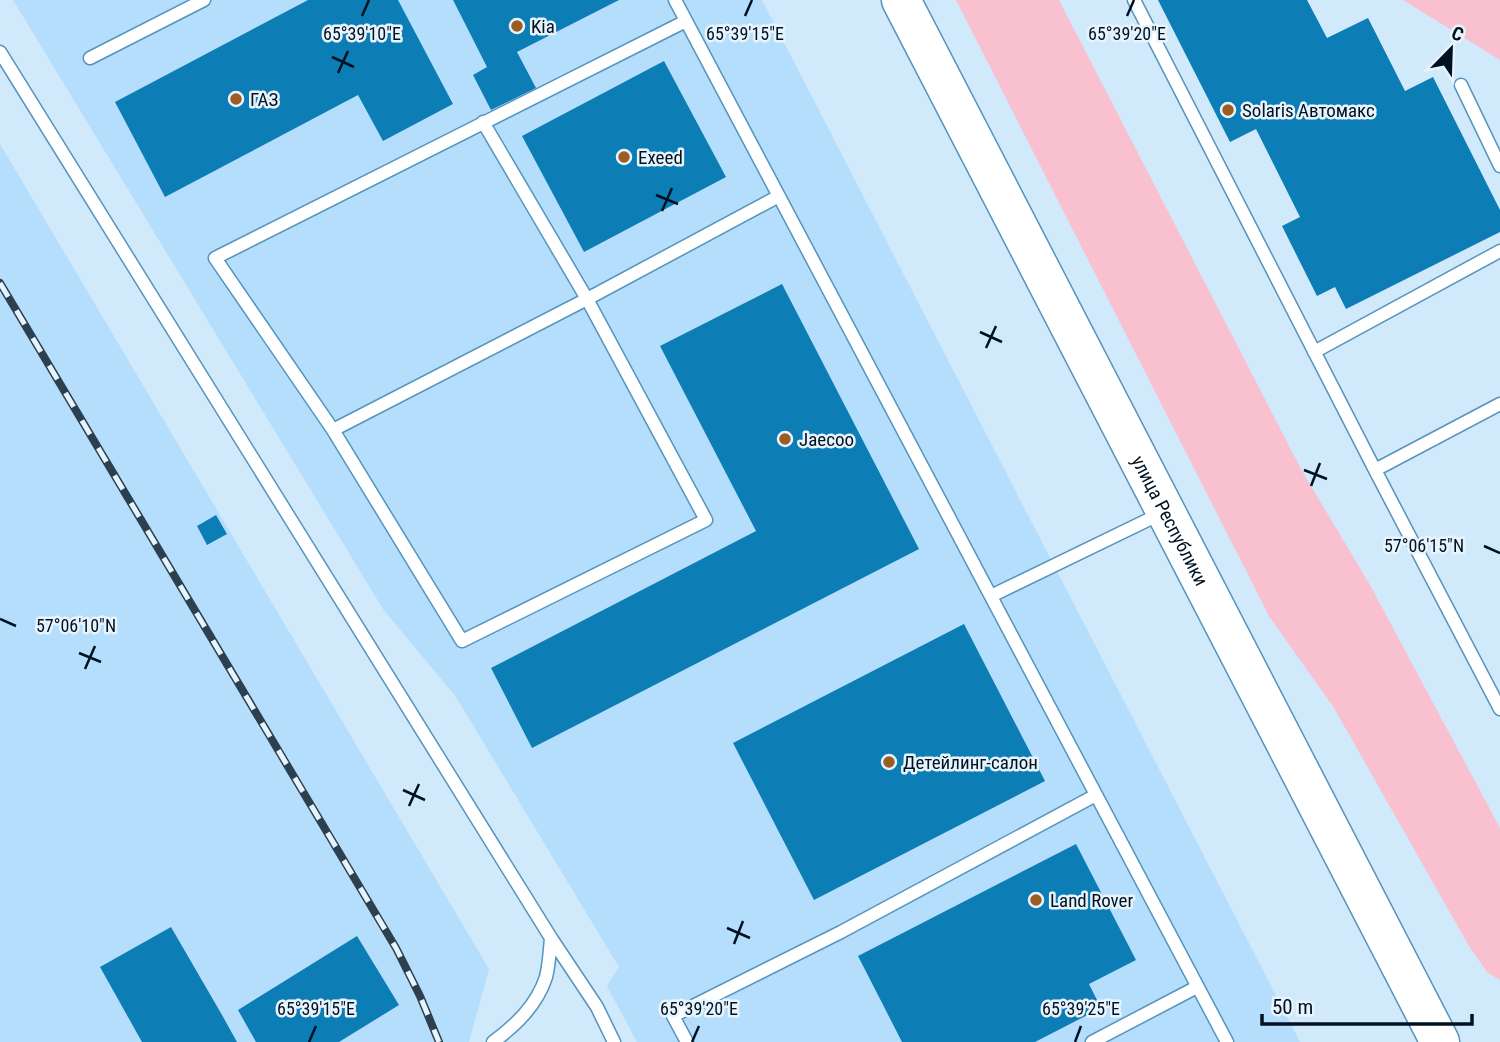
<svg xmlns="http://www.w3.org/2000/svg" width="1500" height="1042" font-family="'Roboto Condensed',sans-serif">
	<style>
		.built { fill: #b4defc }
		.green { fill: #f9c0d0 }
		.building { fill: #0d7db5 }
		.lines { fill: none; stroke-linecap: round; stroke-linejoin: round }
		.service-casing { stroke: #5494bd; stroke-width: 15 }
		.primary-casing { stroke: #5494bd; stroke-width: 41 }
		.service { stroke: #fff; stroke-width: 12 }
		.primary { stroke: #fff; stroke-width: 38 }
		.rail-casing { stroke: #2c404f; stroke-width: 8 }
		.rail { stroke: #e8f4fd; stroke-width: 5; stroke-dasharray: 16; stroke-linecap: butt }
		.ticks { fill: none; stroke: #001221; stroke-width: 2.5 }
		.poi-dot { fill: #9c5d24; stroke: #e8f4fd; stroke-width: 2.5 }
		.labels { text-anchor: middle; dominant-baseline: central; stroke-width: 5; stroke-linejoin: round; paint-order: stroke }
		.poi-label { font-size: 19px; fill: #001221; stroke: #e8f4fd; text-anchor: start }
		.street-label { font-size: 19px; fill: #001221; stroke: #e8f4fd }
		.ticks-label { font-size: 18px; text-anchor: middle; fill: #001221; stroke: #e8f4fd; stroke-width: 5; stroke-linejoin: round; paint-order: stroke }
	</style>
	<rect width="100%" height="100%" fill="#d0e9fb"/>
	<path class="built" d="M13,0H762L1300,1042H637L607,986L619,967L456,697L383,609Z
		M0,144L489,969L469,1042H0Z"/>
	<path class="green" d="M956,0H1059L1302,471L1370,585L1500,828V980L1487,972L1469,946L1334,708L1269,616Z
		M1403,0H1500V60Z"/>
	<path class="building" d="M308,0H398L453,104L383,141L358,95L165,197L115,102Z
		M453,0H619L517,52L536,88L491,110L473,75L487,67Z
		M1158,0H1307L1327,38L1368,18L1405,91L1433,77L1500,210V232L1346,309L1335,287L1317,296L1282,226L1300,217L1256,129L1230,142Z
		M664,61L726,177L584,252L522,136Z
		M782,284L919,549L532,748L491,668L756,531L660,346Z
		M216,515L227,534L207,545L197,526Z
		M964,624L1045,781L814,900L733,743Z
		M1076,844L1136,960L1089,984L1101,1008L1035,1042H902L858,956Z
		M171,927L222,1015L237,1042H142L100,967Z
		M357,936L399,1005L339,1042H256L238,1010Z"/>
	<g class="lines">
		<defs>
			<path id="service" d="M675,0L1227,1042
				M1134,0L1375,470L1500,709
				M686,21L215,258L333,430L587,299L779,196
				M0,52L551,938C550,950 549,965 546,977C537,1005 516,1025 493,1042
				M90,58L204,0
				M1461,85L1500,166
				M1314,352L1500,251
				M333,430L462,641L706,520L587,299L483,122
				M1375,470L1500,404
				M991,596L1160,514
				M551,938L597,1007L614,1042
				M687,1042L673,1016L841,932L1096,795
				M1092,1042L1197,987"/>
			<g id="primary">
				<path id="s1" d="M901,0L1440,1042"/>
			</g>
		</defs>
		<use href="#service" class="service-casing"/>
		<use href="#primary" class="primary-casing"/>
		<use href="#service" class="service"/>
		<use href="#primary" class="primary"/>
		<defs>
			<path id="rail" d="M0,283L396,948L420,996L439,1042"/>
		</defs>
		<use href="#rail" class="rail-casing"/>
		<use href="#rail" class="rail"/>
	</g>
	<path class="ticks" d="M362,16L369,0M745,16L752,0M1127,16L1134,0M332,57L354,67M338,73L348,51M656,195L678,204M662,211L672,188M980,332L1002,342M986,348L996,326M1304,470L1327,479M1311,486L1320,463M1484,546L1500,553M0,619L16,626M79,653L101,662M85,669L95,646M403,790L425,800M409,806L419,784M727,928L750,938M734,944L743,921M309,1042L316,1026M692,1042L699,1026M1075,1042L1081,1026"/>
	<g class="poi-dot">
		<circle cx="517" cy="26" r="7"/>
		<circle cx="236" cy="99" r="7"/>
		<circle cx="1228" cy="110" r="7"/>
		<circle cx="624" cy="157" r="7"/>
		<circle cx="785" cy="439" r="7"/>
		<circle cx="889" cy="762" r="7"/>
		<circle cx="1036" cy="900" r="7"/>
	</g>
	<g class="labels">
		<g class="poi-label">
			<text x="531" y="26">Kia</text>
			<text x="250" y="99">ГАЗ</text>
			<text x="1242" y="110">Solaris Автомакс</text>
			<text x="638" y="157">Exeed</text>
			<text x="799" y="439">Jaecoo</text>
			<text x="903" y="762">Детейлинг-салон</text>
			<text x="1050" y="900">Land Rover</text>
		</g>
		<g class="street-label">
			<text stroke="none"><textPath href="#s1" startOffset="586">улица Республики</textPath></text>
		</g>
	</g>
	<g class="ticks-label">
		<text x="362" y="40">65°39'10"E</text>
		<text x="745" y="40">65°39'15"E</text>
		<text x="1127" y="40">65°39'20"E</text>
		<text x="1424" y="552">57°06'15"N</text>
		<text x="76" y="632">57°06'10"N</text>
		<text x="316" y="1015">65°39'15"E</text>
		<text x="699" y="1015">65°39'20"E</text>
		<text x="1081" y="1015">65°39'25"E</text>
	</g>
	<g transform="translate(1451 49) rotate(23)" stroke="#e8f4fd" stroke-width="5" paint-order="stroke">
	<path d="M0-5L12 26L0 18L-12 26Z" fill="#001221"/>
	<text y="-10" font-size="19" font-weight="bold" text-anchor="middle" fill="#001221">С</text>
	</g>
	<path d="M1262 1014v10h210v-10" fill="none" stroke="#001221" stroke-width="3.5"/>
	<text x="1272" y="1014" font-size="21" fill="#001221" stroke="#e8f4fd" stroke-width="5" paint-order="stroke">50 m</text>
</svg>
